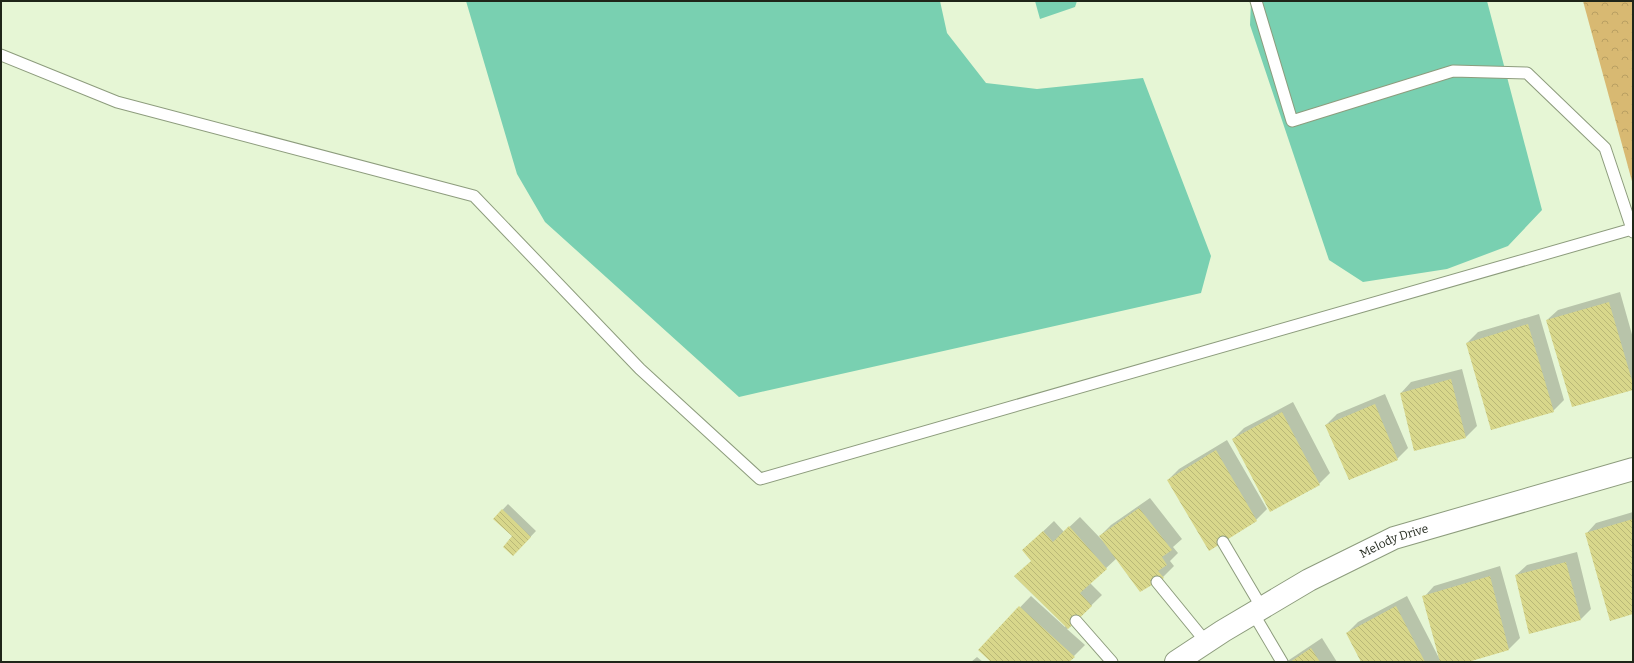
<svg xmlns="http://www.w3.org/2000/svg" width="1634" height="663" font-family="Bitter,serif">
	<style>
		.forest { fill: url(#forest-crowns) }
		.water { fill: #79d0b1 }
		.shadow { fill: #0003 }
		.building { fill: url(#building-back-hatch) }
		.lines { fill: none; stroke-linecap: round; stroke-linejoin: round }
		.lane-casing { stroke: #8d9c7d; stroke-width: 13 }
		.street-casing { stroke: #8d9c7d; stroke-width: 24 }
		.lane { stroke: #fff; stroke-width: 11 }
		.street { stroke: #fff; stroke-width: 22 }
		.labels { text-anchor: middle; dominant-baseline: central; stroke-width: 3.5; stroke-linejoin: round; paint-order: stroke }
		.street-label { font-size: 12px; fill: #1f2519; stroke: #fff }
	</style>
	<defs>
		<pattern id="forest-crowns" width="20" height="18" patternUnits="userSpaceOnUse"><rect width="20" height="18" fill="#d8b972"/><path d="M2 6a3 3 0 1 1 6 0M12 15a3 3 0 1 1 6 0" fill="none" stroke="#b99f62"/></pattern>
		<pattern id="building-back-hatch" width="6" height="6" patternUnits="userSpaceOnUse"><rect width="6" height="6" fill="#d8d78b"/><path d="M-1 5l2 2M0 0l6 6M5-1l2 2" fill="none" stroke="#b9b877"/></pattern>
	</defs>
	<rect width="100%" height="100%" fill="#e6f6d5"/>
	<path class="forest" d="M1583,1H1633V185Z"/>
	<path class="water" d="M466,1H940L947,33L986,83L1037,89L1143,78L1211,256L1201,293L739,397L545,222L517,174Z
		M1035,1H1077L1075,7L1040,19Z
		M1251,1H1487L1542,210L1508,246L1447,269L1363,282L1329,260L1250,25Z"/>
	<path class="shadow" d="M1620,292L1633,338V388L1547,320L1558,310Z
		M1539,314L1564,400L1553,411L1467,343L1478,332Z
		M1462,369L1477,426L1466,437L1415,450L1401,393L1411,382Z
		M1385,394L1408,448L1397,459L1326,425L1337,414Z
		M1293,402L1330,473L1319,484L1233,439L1244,428Z
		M1227,440L1267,509L1256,520L1168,480L1179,469Z
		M1150,498L1182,539L1173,547L1178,553L1170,561L1174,566L1163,577L1117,558L1090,583L1102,595L1067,629L1085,645L1068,662H992L979,650L1031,596L1065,627L1066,625L1032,560L1034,540L1054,521L1064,532L1080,517L1103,541L1104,540L1100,536L1111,525Z
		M508,504L536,531L518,550L514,536L494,519Z
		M1633,512V613L1586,534L1596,523Z
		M1577,552L1591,609L1581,619L1516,575L1527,565Z
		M1500,566L1520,638L1509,649L1464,662H1362L1347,633L1358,622L1407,596L1439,658L1424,597L1434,586Z
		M1322,638L1337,662H1286Z
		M977,657L983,662H971Z"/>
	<path class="building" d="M1609,302L1633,384V390L1572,407L1546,320Z
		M1528,324L1554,412L1491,430L1466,343Z
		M1451,379L1466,438L1414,451L1400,393Z
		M1375,404L1398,460L1349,480L1325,425Z
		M1282,412L1320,485L1270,512L1232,439Z
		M1216,450L1257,521L1209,551L1167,480Z
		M1139,508L1172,550L1162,557L1167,565L1158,571L1164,578L1140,592L1099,536Z
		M502,509L531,537L513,556L503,547L512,536L493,519Z
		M1633,519V614L1610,621L1585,533Z
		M1069,526L1107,569L1080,593L1092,606L1068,629L1014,576L1031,561L1022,550L1043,531L1053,542Z
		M1566,562L1581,620L1529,634L1515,575Z
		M1490,576L1509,650L1468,662H1440L1422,596Z
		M1019,606L1075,657L1069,662H991L978,650Z
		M1396,606L1425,662H1361L1346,633Z
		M1311,648L1320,662H1290Z"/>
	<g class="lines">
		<defs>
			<path id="lane" d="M1256,1L1292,121L1453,71L1527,73L1605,148L1633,232
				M1,55L117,102L474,196L640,369L760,479L1632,229
				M1223,542L1262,608
				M1157,582L1206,642
				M1253,613L1282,662
				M1076,621L1112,662"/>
			<g id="street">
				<path id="s1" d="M1176,662L1223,631L1309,580L1394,538L1633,469"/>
			</g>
		</defs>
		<use href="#lane" class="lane-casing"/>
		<use href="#street" class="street-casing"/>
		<use href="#lane" class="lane"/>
		<use href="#street" class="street"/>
	</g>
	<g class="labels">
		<g class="street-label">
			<text stroke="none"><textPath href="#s1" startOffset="250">Melody Drive</textPath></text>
		</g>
	</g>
	<rect width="1634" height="663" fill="none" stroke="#1f2519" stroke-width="4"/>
</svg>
